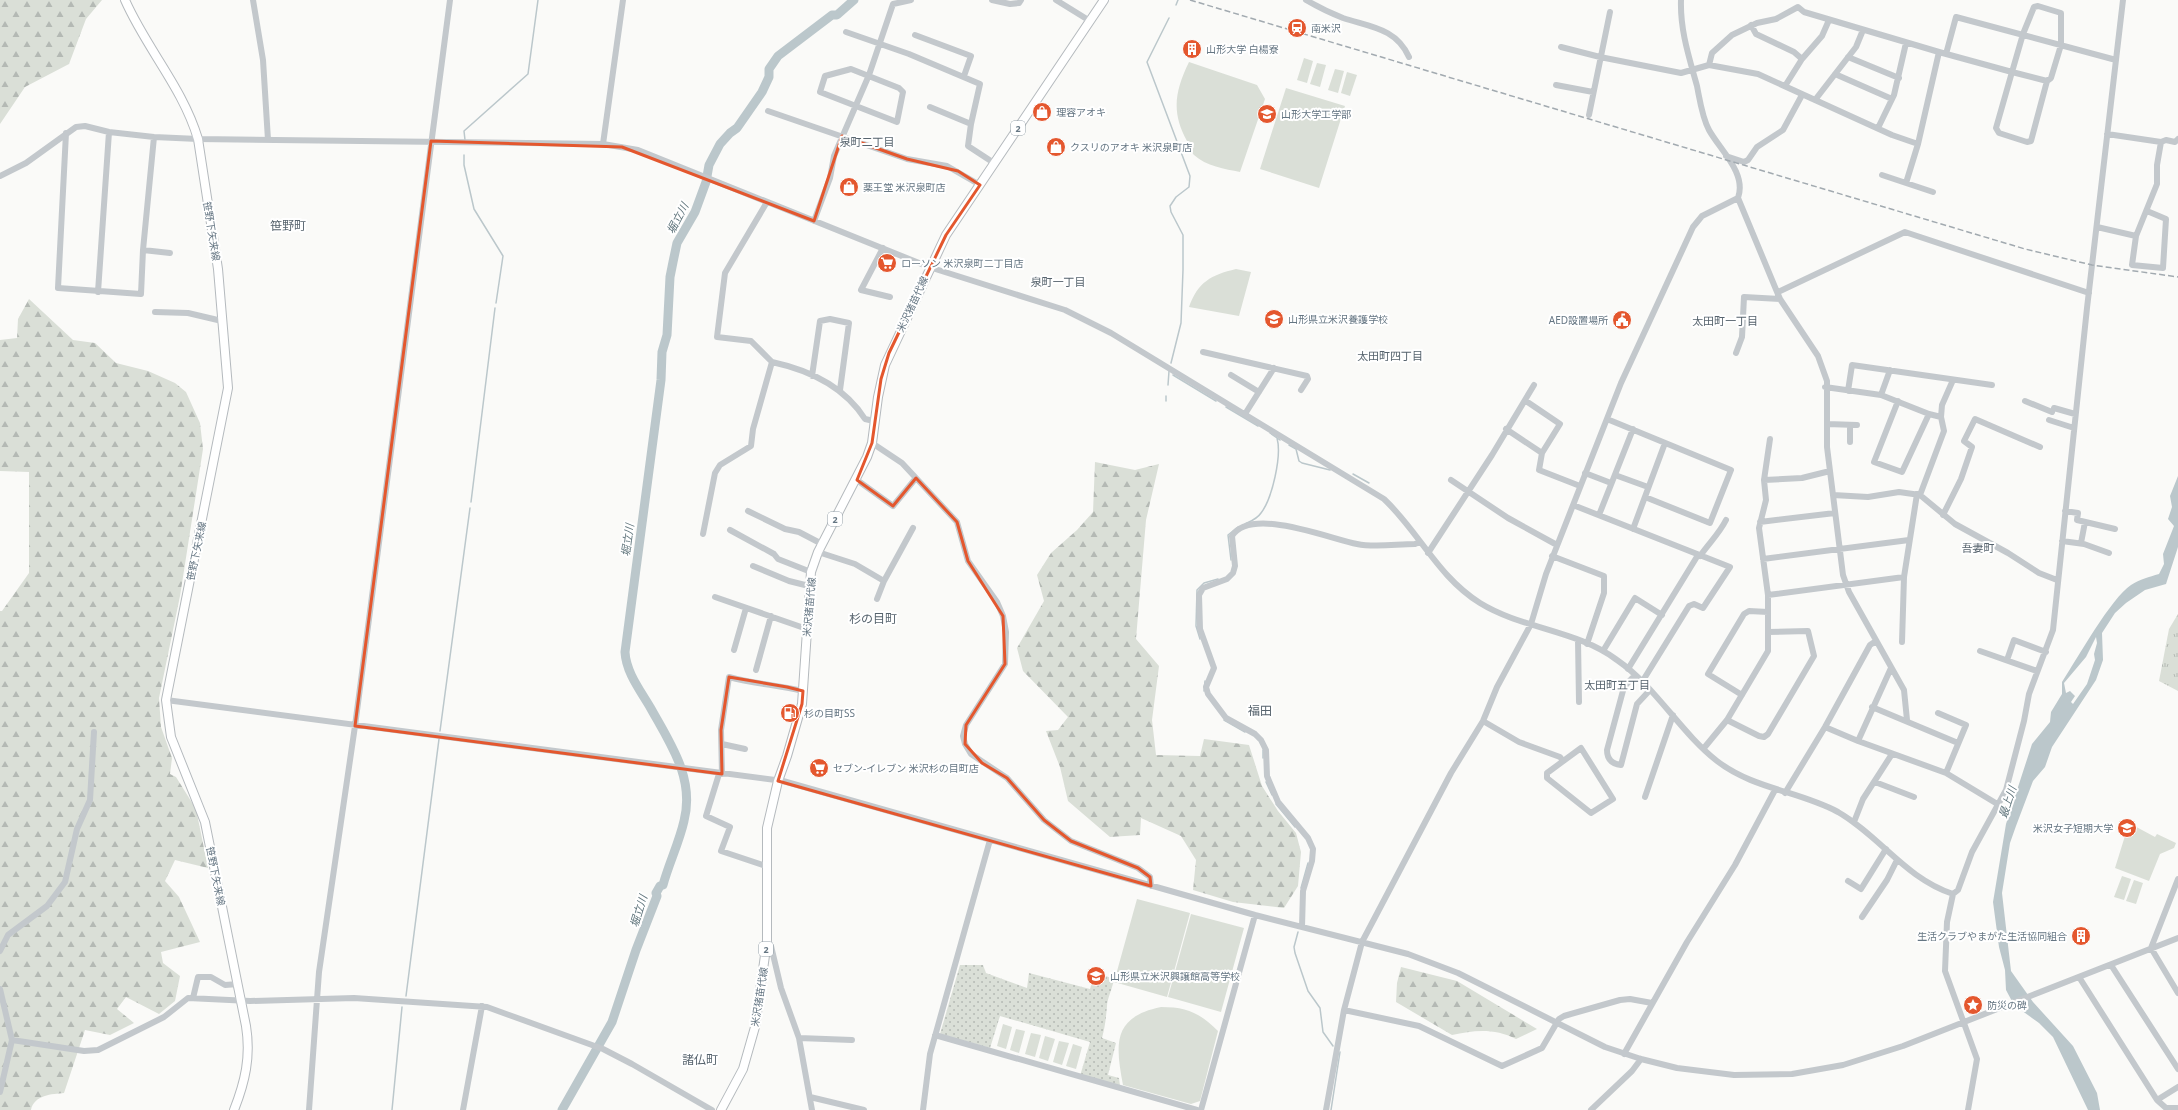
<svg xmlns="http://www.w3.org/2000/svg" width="2178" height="1110" font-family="'Noto Sans','Noto Sans JP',sans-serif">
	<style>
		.grass { fill: url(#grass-dots) }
		.forest { fill: url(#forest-firs) }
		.park { fill: url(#park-tufts) }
		.pitch { fill: #dadfd7 }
		.water { fill: #bbc7cb; fill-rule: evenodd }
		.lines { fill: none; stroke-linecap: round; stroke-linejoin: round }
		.stream { stroke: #bbc7cb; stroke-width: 1.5 }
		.river { stroke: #bbc7cb; stroke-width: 9 }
		.major-casing { stroke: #b5babe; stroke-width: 10 }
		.minor { stroke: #c3c8cc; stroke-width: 6 }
		.major { stroke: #fff; stroke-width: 8 }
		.rail { stroke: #a2aab0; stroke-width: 1.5; stroke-dasharray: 6 3; stroke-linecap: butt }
		.marked { fill: none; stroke: #e4572e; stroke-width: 3; stroke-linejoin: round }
		.labels { text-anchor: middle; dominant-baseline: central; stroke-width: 4; stroke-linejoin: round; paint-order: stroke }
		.shield { fill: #fff; stroke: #939fa8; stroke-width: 1 }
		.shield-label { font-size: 9px; font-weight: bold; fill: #657683 }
		.poi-label { font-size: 10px; fill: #657683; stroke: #fff; text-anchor: start }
		.street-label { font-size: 10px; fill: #657683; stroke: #fff }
		.neighbourhood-label { font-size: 11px; fill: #57646e; stroke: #fff }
		.water-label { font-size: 11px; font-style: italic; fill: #60757c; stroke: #fff }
		.quarter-label { font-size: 12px; fill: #57646e; stroke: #fff }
	</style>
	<defs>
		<pattern id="grass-dots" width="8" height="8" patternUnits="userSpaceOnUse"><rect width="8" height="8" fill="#dadfd7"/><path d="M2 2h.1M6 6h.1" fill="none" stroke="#b4b9b4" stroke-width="1.8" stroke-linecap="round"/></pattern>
		<pattern id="forest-firs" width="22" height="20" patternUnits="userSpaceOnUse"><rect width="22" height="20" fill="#dadfd7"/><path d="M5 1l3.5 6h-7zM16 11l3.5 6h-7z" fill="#b4b9b4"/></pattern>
		<pattern id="park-tufts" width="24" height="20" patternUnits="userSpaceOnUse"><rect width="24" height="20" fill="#dadfd7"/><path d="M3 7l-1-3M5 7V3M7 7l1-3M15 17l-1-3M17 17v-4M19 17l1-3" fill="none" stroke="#b4b9b4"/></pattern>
	</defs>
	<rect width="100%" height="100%" fill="#fafaf8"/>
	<path class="grass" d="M960,965H983L986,973L1027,988L1029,973L1090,989L1093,980L1103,975L1114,979C1113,987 1107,999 1107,1006C1106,1018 1105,1027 1102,1038L1116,1043L1108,1075L1119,1078L1120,1086L1080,1076L1090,1042L1000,1016L990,1048L940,1034Z"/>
	<path class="forest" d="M0,0H102L86,19L69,64L25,87L0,124Z
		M29,299L73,340L95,343L116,363L148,371L175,383L186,392L200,423L203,449L180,596L159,698L161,727L172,758L170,774L176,777L196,809L208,868L175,860L165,881L179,897L200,942L161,952L163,963L180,976L175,1001L159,1014L126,997L117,1009L134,1023L110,1035L85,1030L64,1093C52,1094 34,1095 31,1110H0V611H2L29,573V472L0,471V340L17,338L18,319Z
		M1095,462L1135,470L1159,464L1146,520L1136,639L1159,666L1152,720L1156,755L1200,756L1204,739L1249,745L1262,786L1278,811L1296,833L1301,852L1298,886L1284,908L1233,902L1193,890L1196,860L1181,836L1141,818L1140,835L1110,837L1068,801L1060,767L1046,731L1058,730L1068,717L1023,671L1017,648L1044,601L1037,575L1051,553L1077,530L1093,512Z
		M1401,967L1457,981L1537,1029L1516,1039C1495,1028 1474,1030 1452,1035L1396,1002L1397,983Z"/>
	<path class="park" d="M2178,614V691L2159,681L2169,629Z"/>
	<path class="pitch" d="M1304,58L1313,61L1307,83L1297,80Z
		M1189,62L1257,85L1265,99L1240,172C1225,169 1206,166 1194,155C1191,152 1189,145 1187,141C1171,112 1175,91 1189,62Z
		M1317,63L1326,65L1320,87L1310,84Z
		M1335,69L1344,71L1338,93L1328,90Z
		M1347,72L1357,75L1350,96L1341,93Z
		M1286,88L1345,106L1319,188L1260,169Z
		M1236,269L1251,272L1239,316L1189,307C1198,282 1211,275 1236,269Z
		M2129,823L2155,837L2157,834L2176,843L2174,848L2160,854L2149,881L2115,868Z
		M2122,876L2131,879L2124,900L2114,897Z
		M2134,880L2143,883L2136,904L2126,901Z
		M1137,899L1190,913L1167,997L1114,982Z
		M1191,914L1244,928L1221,1012L1168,997Z
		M1161,1007C1187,1007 1200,1013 1218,1031L1200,1101L1191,1104L1123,1085C1115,1043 1113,1017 1161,1007Z
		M1003,1024L1012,1027L1006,1049L997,1046Z
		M1016,1029L1025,1031L1019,1053L1010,1050Z
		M1031,1033L1041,1035L1035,1057L1025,1054Z
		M1045,1036L1055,1039L1048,1061L1039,1058Z
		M1059,1041L1069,1043L1062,1065L1053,1062Z
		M1073,1044L1082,1047L1076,1069L1066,1066Z"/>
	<path class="water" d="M2178,476V547L2166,584L2145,590L2126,603L2115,613L2102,633L2103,660L2096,680L2052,747L2045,767L2033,781L2016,826L2010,843L2002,893L2011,971L2033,1002L2073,1046L2097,1093L2100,1110H2088L2053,1037L2039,1023L2014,1005L2006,990L2005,970L1999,947L1993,902L2006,824L2032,744L2050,722L2051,712L2062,694V682C2077,659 2111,598 2131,585C2140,579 2149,577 2159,574L2164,564L2163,554L2174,526L2168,519L2172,507L2170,496ZM2096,637L2097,643L2094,654L2095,660L2087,684L2073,704L2071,702L2075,696L2070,691L2066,693L2064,683L2086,657Z"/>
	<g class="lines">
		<path class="stream" d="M1176,5L1178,0
			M1169,18L1147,62L1190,176L1189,187L1176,197L1170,206L1171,212L1183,235V270L1181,323L1171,363
			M465,140L464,131L528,74L538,0
			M464,155V165L474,209L503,256L496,303
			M1173,375L1216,401
			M1168,385L1169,371
			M1166,401V396
			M1226,407L1258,426
			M1270,433L1280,440
			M1289,445L1296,449L1299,461L1302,463L1330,470
			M1353,474L1369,483
			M471,502L495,308
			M1245,524C1251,521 1257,519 1261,513C1272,499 1282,456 1277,438
			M1231,560L1228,535L1238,527
			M1200,639L1196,626L1197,590L1204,583L1218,579
			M1204,691L1205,681
			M1224,720L1245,732
			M440,731L470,508
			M1263,750V758
			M1266,782L1272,795
			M1276,804L1295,827
			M1301,888L1308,863
			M1298,932L1294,947L1295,953L1308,991L1320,1008L1323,1032L1333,1046
			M406,996L439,739
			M392,1110L402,1007
			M1331,1110L1340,1052"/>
		<path class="river" d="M562,1110L612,1022L636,950L657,896L656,893L660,886L663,885C669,863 679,843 684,821C695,778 670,743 650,707C640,690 626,672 625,652L661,380L662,352L667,335L670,277L673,262L677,243L695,212L706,182L709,165L720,144L730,133L737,128L762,92L769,77V69L778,56L832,15H837L854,0"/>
		<defs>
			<path id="major" d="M125,0C146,48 183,88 198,139L218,269L228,388L166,700L171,737L205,822L246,1026C251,1057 245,1082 234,1110
				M721,1110L743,1069L755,1027L767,941V828L778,781L787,756L802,704L811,572L818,552L867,457L872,443L878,397L885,365L946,235L1104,0"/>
		</defs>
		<use href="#major" class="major-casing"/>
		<path class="minor" d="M253,0L263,60L268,140
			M992,0L1010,4L1019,3L1021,0
			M1056,0L1090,21
			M1306,0C1318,7 1330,13 1343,18C1370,27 1396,28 1409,57
			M1681,0C1680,30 1689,57 1697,86C1700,101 1702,117 1709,130C1720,150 1747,173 1738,198L1780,299L1818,356L1827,381V447L1843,575L1849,592L1904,690L1907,720
			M1751,25L1756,34L1794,52L1802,59
			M846,32L909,54L980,84L971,124L930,107
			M915,35L971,56L964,76
			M1561,47L1600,57L1681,73L1709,65L1758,74L1892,135L1918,144
			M1946,54L1956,17L2116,60
			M1848,57L1899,78
			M1709,65L1712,53L1732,35L1757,23L1776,19L1798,7L1804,12L1939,52L2012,72L2023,34L2034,7L2038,6L2061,13V45L2051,78L2047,81L2031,141L2027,142L1999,133L1996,128L2012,72L2047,81
			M851,69L899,88L903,92L897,122L820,92L825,76Z
			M1835,74L1892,99
			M1556,85L1593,92
			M1785,86L1802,59L1822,36L1829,20
			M1815,100L1856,47L1863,30
			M768,111L907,159L947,166L980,185
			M1589,115L1610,12
			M971,124L968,146L994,163
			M1878,128L1894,95L1906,43
			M66,133L58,288L141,294L143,250L154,137
			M2107,134L2161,142L2166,140L2175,142L2178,139
			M603,144L623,0
			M1726,156L1744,162L1748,160L1757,147L1783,130L1802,95
			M1882,175L1933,192
			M0,176L26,163L76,127L85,126L109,132L154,137L198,139L603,144L638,150L929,267L1065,310L1111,333L1384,499C1419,532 1438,577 1480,603C1522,629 1577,630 1617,660C1656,687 1680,732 1717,761C1753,789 1799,791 1838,812C1881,837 1905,878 1953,894
			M1906,183L1918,144L1939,52
			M814,221L830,178L834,156L869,75L893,4L911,0
			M2097,227L2136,236L2132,265L2163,268L2166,219L2147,211
			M2136,236L2157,184V165L2161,142
			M883,248L861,290L890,297
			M143,250L170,253
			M98,292L109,132
			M1778,292L1905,232L2089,293
			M155,312L188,313L222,321
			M1203,352L1307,376L1308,379L1301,390
			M1736,353L1742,337L1744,297L1780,299
			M772,362C809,370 844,386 865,419L874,421
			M1231,375L1259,392
			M812,376L820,321L830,319L849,323L840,390
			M1825,387L1881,395L1929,414L1941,417L1944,431L1920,495
			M1848,391L1852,365L1992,385
			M1881,395L1890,370
			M1898,401L1874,462L1902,472L1929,414
			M2025,401L2052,412
			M2054,408L2075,414
			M1245,414L1274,368
			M1941,417L1942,405L1953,380
			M1607,419L1731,470L1710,523L1645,497
			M2049,420L2074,428
			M1827,424L1857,425
			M1506,429L1542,453L1560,424L1526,401
			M1850,442V425
			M872,443L902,463L957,522L968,561L997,602L1003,616L1006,632L1005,664L966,725L963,736L965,744L971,754L1007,778L1044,820L1071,841L1138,868L1150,877L1151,886
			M1542,453L1539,470L1580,486
			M1585,473L1611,483
			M1615,475L1648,487
			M857,480L893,506L916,478
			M1451,480L1508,518L1557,545
			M1764,480L1802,478L1830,471
			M1833,495L1868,497L1899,492L1920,495L1955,524L2008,553L2039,573L2057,580
			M1573,505L1730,567L1703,608L1694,604L1689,606L1642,682
			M748,511L785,529L799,532L822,544
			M2065,511L2078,513L2077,520L2115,529
			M1599,515L1633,429
			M1943,515L1961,479L1972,447L1964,441L1975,419L2040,447
			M1760,522L1835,513
			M1633,529L1665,443
			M730,530L774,554L778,559L811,572
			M703,534L715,473L720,465L751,446L753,429L772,362L751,341L717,337L725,273L767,202
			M2062,541L2084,544L2109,553
			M2081,543L2085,522
			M818,552L855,564L884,581
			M1428,553L1492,455L1534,385
			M1552,556L1604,576V593L1587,644
			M1700,556C1709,543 1719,534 1726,520
			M1763,559L1909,540
			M753,566L789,581L809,586
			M1768,595L1904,577
			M715,597L807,629
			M877,599L884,581L913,528
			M1578,640L1579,702
			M1902,642L1904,577L1917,494
			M734,650L746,608
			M1603,651L1635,598L1662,615
			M1980,651L2037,671
			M2007,660L2014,640L2046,652
			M1628,669L1698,555
			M756,670L771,616
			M1635,675L1624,687L1607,750C1607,759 1612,764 1621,765L1637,704L1650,690
			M1742,695L1708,674L1744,614L1749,611L1768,612
			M166,700L783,781L1255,915L1408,954L1458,973L1605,1047L1641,1059L1677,1068L1734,1075L1792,1074L1843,1065L1903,1046L2178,938
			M1872,707L1958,743
			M1938,713L1966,725L1946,773
			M1727,720L1759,736L1764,737L1768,734L1814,656L1808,631L1768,632
			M1483,721L1519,742L1560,757L1563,761
			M1825,727L1858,741L1946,773L1999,805
			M1858,741L1891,668
			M722,744L745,749
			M1581,748L1613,799L1591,813L1547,778V773Z
			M1704,748L1727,720L1768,651V595L1759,528L1766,500L1764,480L1770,439
			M719,774L706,816L730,827L721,851L766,866
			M722,774L721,730L729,677C754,684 778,685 803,691
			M1875,782L1914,797
			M1785,793L1825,727L1870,645L1876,641
			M1645,797L1673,715
			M1854,822L1863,799L1892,754
			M2178,879L2151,948L2178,993
			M1848,881L1861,889L1886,849
			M1862,917L1887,880L1897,860
			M1302,927L1303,891L1312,861L1313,849L1308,838L1278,802L1267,776L1266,750L1261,740L1255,734L1226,718L1208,694L1206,687L1214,668L1200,629L1199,595L1203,588L1227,579L1233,573L1235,566L1232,536C1251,506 1330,539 1357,544C1375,548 1397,544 1415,544L1420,542
			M767,941L771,946L781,988L799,1038L812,1110
			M0,951L8,935L47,906L65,882L77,829L90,800L94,732
			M2111,965L2178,1069
			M2079,977L2157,1100L2166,1108H2178
			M0,989L12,1040L0,1092
			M193,998L198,977H211L225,985L238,984
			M1344,1010L1419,1026L1502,1066L1542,1048L1559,1019L1564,1016L1620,1000L1630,999L1652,1003
			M935,1035L1197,1110
			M799,1038L852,1040
			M12,1040L84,1051L98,1050L164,1017L188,998L250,1001L354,998L487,1007L603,1049L632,1064L712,1110
			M1624,1054L1687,942L1735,865L1775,790
			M810,1097L864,1110
			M2157,1100L2178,1087
			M309,1110L319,972L355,726L450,0
			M463,1110L482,1006
			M923,1110L930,1054L990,840
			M1201,1110L1255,915
			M1326,1110L1344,1010L1362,942L1451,773L1483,721L1497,687L1531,624L1546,574L1621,383L1693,227L1702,216L1738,198
			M1591,1110L1632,1071L1641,1059
			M1968,1110L1977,1059L1945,971L1947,922L1953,894L1958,890L1972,852L2006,790L2024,721L2029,694L2053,630L2087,308L2123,0"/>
		<use href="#major" class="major"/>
		<path class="rail" d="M1190,0L2025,249L2092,265L2178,277"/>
	</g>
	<path class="marked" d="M842,136L907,159L958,171L980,185L946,235L889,353L881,379L872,443L857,480L893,506L916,478L957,522L968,561L1003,616L1005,664L966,725L965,744L982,763L1007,778L1044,820L1071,841L1138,868L1150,877L1151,886L778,781L802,704L803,691L787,687L729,677L721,730L722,774L355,726L431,141L622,147L814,221Z"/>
	<defs>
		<symbol id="station-disc" viewBox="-11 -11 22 22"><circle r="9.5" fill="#e4572e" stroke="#fff"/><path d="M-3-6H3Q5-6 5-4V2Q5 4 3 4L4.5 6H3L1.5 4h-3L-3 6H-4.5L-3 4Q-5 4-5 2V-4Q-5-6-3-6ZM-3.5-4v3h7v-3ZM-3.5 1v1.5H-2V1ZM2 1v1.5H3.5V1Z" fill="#fff"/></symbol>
		<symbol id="building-disc" viewBox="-11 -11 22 22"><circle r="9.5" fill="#e4572e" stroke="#fff"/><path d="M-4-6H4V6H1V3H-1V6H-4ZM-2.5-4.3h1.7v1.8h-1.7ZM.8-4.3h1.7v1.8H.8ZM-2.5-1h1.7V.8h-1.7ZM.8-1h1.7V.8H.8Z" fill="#fff"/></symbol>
		<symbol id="shop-disc" viewBox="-11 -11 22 22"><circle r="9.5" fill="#e4572e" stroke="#fff"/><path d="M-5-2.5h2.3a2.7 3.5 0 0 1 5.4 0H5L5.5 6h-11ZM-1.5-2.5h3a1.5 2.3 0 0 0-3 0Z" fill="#fff"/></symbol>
		<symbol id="university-disc" viewBox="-11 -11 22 22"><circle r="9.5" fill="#e4572e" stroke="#fff"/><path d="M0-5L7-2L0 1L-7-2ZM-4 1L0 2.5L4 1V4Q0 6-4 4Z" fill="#fff"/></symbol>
		<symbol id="supermarket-disc" viewBox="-11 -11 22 22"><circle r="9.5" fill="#e4572e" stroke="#fff"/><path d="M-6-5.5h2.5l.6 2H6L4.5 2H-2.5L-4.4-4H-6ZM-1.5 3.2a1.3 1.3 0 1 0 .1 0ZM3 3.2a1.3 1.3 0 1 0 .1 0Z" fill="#fff"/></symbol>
		<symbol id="school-disc" viewBox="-11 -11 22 22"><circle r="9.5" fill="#e4572e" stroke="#fff"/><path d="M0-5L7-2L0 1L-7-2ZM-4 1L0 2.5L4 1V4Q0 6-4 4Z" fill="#fff"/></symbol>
		<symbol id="civic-disc" viewBox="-11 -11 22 22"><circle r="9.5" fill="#e4572e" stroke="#fff"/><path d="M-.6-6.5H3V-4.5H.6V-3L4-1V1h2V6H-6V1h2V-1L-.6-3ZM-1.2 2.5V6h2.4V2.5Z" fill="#fff"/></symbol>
		<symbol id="fuel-disc" viewBox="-11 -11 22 22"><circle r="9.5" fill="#e4572e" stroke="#fff"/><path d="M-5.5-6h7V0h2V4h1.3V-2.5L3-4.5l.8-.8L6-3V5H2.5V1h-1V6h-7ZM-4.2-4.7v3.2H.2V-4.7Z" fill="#fff"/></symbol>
		<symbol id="sight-disc" viewBox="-11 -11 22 22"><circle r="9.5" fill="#e4572e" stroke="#fff"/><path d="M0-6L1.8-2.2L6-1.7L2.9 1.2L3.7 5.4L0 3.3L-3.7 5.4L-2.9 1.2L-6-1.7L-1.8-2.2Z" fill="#fff"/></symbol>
	</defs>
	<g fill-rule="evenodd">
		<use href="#station-disc" x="1286" y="17" width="22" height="22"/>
		<use href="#building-disc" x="1181" y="38" width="22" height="22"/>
		<use href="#shop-disc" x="1031" y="101" width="22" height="22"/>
		<use href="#university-disc" x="1256" y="103" width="22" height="22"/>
		<use href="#shop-disc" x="1045" y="136" width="22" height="22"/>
		<use href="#shop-disc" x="838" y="176" width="22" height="22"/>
		<use href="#supermarket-disc" x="876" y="252" width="22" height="22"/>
		<use href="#school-disc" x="1263" y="308" width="22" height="22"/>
		<use href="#civic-disc" x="1611" y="309" width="22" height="22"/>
		<use href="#fuel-disc" x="779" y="702" width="22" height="22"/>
		<use href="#supermarket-disc" x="808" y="757" width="22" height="22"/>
		<use href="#university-disc" x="2116" y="817" width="22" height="22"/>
		<use href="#building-disc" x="2070" y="925" width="22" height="22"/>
		<use href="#school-disc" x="1085" y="965" width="22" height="22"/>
		<use href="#sight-disc" x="1962" y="994" width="22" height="22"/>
	</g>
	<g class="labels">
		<g class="shield">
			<rect x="1011" y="121" width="14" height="14" rx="3"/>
			<rect x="828" y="512" width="14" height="14" rx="3"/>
			<rect x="759" y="942" width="14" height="14" rx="3"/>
		</g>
		<g class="shield-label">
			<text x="1018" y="128">2</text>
			<text x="835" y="519">2</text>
			<text x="766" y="949">2</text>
		</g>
		<g class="poi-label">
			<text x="1311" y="28">南米沢</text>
			<text x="1206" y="49">山形大学 白楊寮</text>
			<text x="1056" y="112">理容アオキ</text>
			<text x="1281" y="114">山形大学工学部</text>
			<text x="1070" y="147">クスリのアオキ 米沢泉町店</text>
			<text x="863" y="187">薬王堂 米沢泉町店</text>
			<text x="901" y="263">ローソン 米沢泉町二丁目店</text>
			<text x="1288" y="319">山形県立米沢養護学校</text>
			<text x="1608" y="320" text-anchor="end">AED設置場所</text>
			<text x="804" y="713">杉の目町SS</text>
			<text x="833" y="768">セブン-イレブン 米沢杉の目町店</text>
			<text x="2113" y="828" text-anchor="end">米沢女子短期大学</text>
			<text x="2067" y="936" text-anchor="end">生活クラブやまがた生活協同組合</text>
			<text x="1110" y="976">山形県立米沢興譲館高等学校</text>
			<text x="1987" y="1005">防災の碑</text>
		</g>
		<g class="street-label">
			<text transform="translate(212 231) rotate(81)">笹野下矢来線</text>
			<text transform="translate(912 304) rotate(-65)">米沢猪苗代線</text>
			<text transform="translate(196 551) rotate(-78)">笹野下矢来線</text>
			<text transform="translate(809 607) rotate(-85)">米沢猪苗代線</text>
			<text transform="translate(216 876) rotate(79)">笹野下矢来線</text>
			<text transform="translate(759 997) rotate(-81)">米沢猪苗代線</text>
		</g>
		<g class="neighbourhood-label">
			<text x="867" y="141">泉町二丁目</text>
			<text x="1058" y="281">泉町一丁目</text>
			<text x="1725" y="320">太田町一丁目</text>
			<text x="1390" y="355">太田町四丁目</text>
			<text x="1978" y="547">吾妻町</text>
			<text x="1617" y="684">太田町五丁目</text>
		</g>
		<g class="water-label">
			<text transform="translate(677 218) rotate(-62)">堀立川</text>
			<text transform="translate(627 540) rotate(-82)">堀立川</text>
			<text transform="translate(2007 802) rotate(-72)">最上川</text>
			<text transform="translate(638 911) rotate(-73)">堀立川</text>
		</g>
		<g class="quarter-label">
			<text x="288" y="225">笹野町</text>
			<text x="873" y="618">杉の目町</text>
			<text x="1260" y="710">福田</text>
			<text x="700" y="1059">諸仏町</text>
		</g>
	</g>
</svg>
